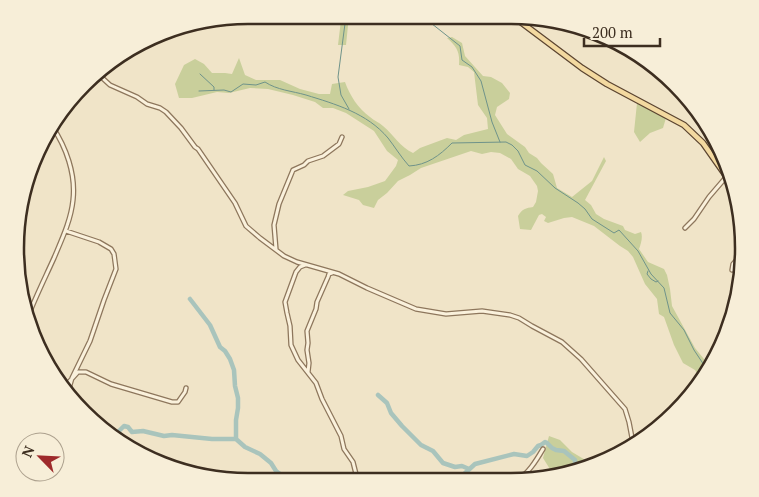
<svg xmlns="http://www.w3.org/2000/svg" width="759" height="497" font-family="'PT Serif',serif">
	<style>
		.green { fill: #c9cf9b }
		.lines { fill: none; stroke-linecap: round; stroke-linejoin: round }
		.stream { stroke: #6f938a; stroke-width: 1 }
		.river { stroke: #a9c4bc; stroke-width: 4.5 }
		.minor-casing { stroke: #8d765c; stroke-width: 5.5 }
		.major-casing { stroke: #5b4430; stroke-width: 7 }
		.minor { stroke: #faf1dc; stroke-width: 3 }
		.major { stroke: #f3d9a0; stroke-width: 4.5 }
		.rim { fill: none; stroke: #3d2e20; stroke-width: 2.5 }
	</style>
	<rect width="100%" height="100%" fill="#f0e4c8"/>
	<path class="green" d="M339,16H349L346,45H338L341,20Z
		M452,37L462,43L465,56L483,76L491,77L502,83L510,93L509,99L497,107L495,115L507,134L525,147L529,153L537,158L541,163L553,174L557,188L572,197L592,181L604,157L606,161L585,200L591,205L596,214L604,219L623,226L625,230L635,234L641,232C643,237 641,244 639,249L648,262L664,269L667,275L670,289L672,306L695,348L708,364L700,378L695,370L683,363L674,345L664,317L659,314L657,299L645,284L633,257L628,251L620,246L594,226L572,217L564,218L548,223L544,221L546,217L542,214L539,215L531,230L520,229L518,216C522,209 526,208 533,207L536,202L538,191L537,186L530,176L518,169L511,159L500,153L491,152L482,154L471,151L421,168L410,175L398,181L387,193L378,200L374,208L363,205L359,200L343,195L348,191L368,187L385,181L396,166L398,160L387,151L374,131L346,113L333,108H323L315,102L293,95L268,89L250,88L229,93L217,92L192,98H179L175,84L184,65L195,59L204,64L212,73H225L232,74L239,58L245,75L256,80H280L300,89L319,94H330L332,84L345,82C350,96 358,108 370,117C374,121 379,122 383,126C394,135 400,147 413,153L420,148L447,138L456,140L464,135L488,129L487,118L478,105L474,72L468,67L459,65C460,52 457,47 447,38Z
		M637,103L666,118L663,128L650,133L640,142L634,132Z
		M549,436L560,440L572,452L592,464L553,474L543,458Z"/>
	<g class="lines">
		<path class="stream" d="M346,16L338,77L341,95L349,109
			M422,16L460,46L462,60L472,67L481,81L492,122L500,142
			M200,74L214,87V90
			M199,91L224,90L231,92L243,84L256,85L265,82C277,90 292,91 306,95C335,104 367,113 388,138C395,147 401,157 409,166C427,165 439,156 452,143L506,142L512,145L518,151L525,165L537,171L555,188L578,203L585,209L592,219L614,233L619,230L638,251L651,274L664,288L670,313L684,330L694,350L706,368
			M648,271L647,274L651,279L656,282L658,281"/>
		<path class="river" d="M190,299L210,325L220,347L225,351L230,359L234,370L235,386L238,398V408L236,420V439
			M378,395L387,403L391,413L402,426L421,445L433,451L443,463L455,467L462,466L469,469
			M113,437L124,426L128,427L132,432L143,431L164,436L172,435L212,439H236L245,447L260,454L271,463L276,471L288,480
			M460,481L463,475L475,464L514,454L527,456L533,452L538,446L541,445L545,442L547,443L552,448L556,450L564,451L575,460V468"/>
		<defs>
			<path id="minor" d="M98,74L110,85L137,97L147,104L160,108L166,112L181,128L195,147L198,149L235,203L246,226L260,238L284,256L297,262L339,274L367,288L416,309L446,314L482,311L510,315L519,318L532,326L562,342L581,359L625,409L629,422L633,443
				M685,228L694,219L709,197L727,176
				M66,231L99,242L111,249L114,254L116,269L104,300L90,341L72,378L68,392
				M742,242L743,240
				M276,249L274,225L279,204L293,170L304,165L308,161L323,156L339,144L342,137
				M305,265L300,267L296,272L285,302L287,313L290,326L291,345L298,360L316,383L322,399L341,436L344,449L353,462L356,474L355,481
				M732,270L733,264L741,255
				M27,319C35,298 45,278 54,258C62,239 71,220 73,200C76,174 66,147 52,126
				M308,372L309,363L307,350L308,343L307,331L316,309L317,302L328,277L329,274L332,273
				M62,385L69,382L78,372H86L111,384L172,402H178L185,392L186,388
				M223,480L225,477
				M516,481C528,474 536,461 543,449"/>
			<path id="major" d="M514,17L582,68L607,84L684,125L703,143L729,180"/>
		</defs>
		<use href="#minor" class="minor-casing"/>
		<use href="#major" class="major-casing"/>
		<use href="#minor" class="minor"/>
		<use href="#major" class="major"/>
	</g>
	<path d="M0 0H759V497H0ZM248 24H511A224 224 0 0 1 735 248V249A224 224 0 0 1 511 473H248A224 224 0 0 1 24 249V248A224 224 0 0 1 248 24Z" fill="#f7eed8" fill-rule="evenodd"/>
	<path class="rim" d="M248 24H511A224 224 0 0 1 735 248V249A224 224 0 0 1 511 473H248A224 224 0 0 1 24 249V248A224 224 0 0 1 248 24Z"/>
	<g transform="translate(40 457) rotate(294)"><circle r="24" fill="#f7eed8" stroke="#ada18e"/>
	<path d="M0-4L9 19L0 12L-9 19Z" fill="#9e2a2b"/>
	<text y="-8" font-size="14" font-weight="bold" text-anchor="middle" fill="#3d2e20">N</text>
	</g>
	<path d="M584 38v8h76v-8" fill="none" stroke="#3d2e20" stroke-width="2.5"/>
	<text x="592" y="38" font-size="15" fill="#3d2e20" stroke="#f7eed8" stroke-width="4" paint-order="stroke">200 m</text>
</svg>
